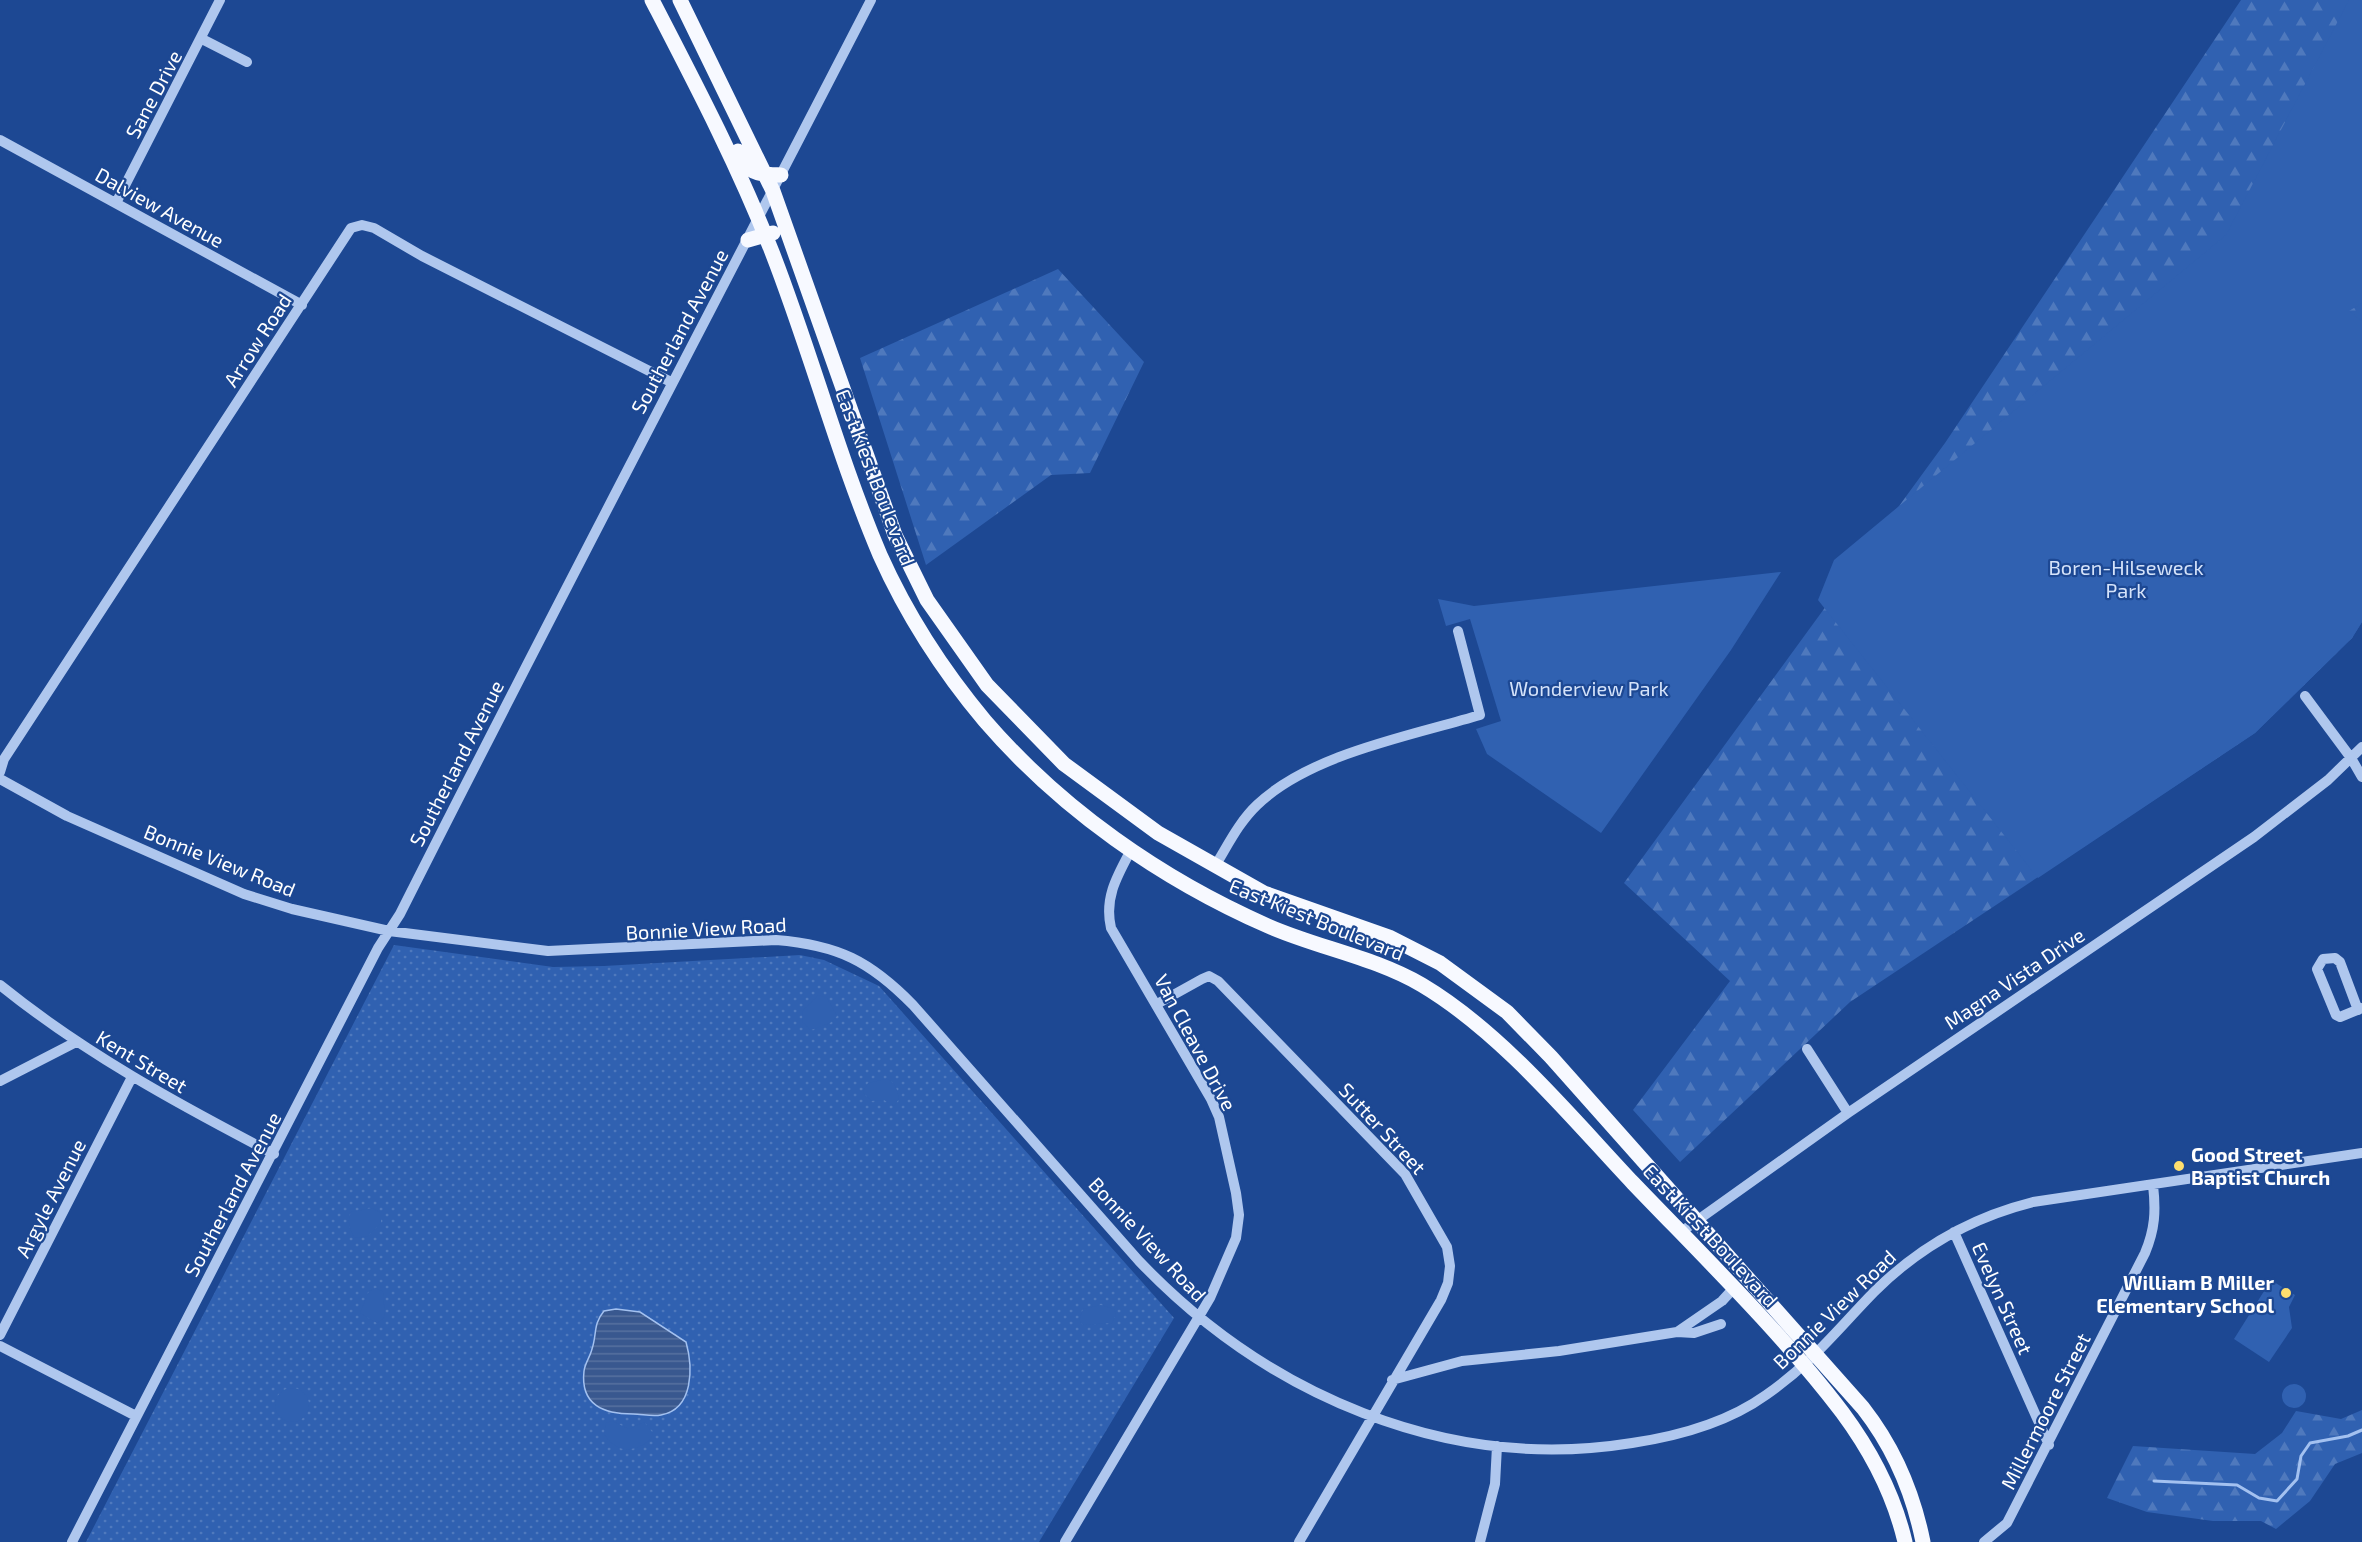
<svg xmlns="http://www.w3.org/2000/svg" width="2362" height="1542" font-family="'Exo 2',sans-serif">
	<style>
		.grass { fill: url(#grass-dots) }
		.forest { fill: url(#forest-firs) }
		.green { fill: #3061b1 }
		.water { fill: url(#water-rules); stroke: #a3c1f0; stroke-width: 1.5 }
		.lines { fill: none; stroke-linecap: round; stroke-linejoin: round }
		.stream { stroke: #a3c1f0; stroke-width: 3 }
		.minor { stroke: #afc7ee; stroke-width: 10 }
		.major { stroke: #f7f9ff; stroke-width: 15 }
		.poi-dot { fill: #fede6e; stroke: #1d4893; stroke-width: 2 }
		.labels { text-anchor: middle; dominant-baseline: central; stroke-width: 4.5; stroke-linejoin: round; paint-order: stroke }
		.street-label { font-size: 20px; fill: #fff; stroke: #1d4893 }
		.park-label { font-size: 20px; fill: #d5e3fa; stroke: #1d4893 }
		.poi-label { font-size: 20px; font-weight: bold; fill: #fff; stroke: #1d4893; text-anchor: start }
	</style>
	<defs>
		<pattern id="grass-dots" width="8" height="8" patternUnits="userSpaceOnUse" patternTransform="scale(1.5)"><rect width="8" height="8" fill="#3061b1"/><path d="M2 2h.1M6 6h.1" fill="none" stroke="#4f79bd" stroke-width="1.8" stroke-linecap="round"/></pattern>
		<pattern id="forest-firs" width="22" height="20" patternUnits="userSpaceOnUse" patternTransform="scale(1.5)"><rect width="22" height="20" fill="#3061b1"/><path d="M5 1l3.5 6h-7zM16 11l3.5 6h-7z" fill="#4f79bd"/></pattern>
		<pattern id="water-rules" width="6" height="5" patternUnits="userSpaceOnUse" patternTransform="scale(1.5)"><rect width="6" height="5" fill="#39588f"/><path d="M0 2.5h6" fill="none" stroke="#5771a0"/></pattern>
	</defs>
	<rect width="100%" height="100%" fill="#1d4893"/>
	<path class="grass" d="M394,945L553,967L604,966L800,955L824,960L879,986L1174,1318L1039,1542H86Z"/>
	<path class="forest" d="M2241,0H2362V622L2352,638L2255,733L1850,1002L1680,1162L1633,1110L1730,981L1624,883L1945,443Z
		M1058,269L1144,362L1090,473L1051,475L926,565L860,358Z
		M2362,1410V1453L2335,1464L2310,1501L2276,1529L2261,1521H2213L2147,1512L2107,1498L2133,1446L2255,1454L2282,1433L2296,1411L2341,1419Z"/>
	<path class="green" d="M2349,0H2362V303L2349,311L2362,321V622L2352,638L2255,733L2038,878L1818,600L1834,560L2226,235Z
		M1781,572L1731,650L1601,833L1487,754L1476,729L1501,721L1470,619L1446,626L1438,599L1474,606Z
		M818,995L827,998L837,1016L830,1023L811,1030L803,1023L802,1012Z
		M886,1079C896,1082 897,1089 899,1099L894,1106L884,1100L871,1101L863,1092L868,1083Z
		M372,1208L381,1213V1223L368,1236L355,1238C349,1231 347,1221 351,1212Z
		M2271,1280L2295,1295L2289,1307L2292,1328L2269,1362L2234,1339Z
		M376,1288L383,1292L385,1317L377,1323L360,1313L369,1291Z
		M1101,1305L1114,1309L1116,1314L1112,1323L1083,1325L1079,1320L1083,1309Z
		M2282 1396a12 12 0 1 1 24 0a12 12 0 1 1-24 0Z
		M275 1405a17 17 0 1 1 34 0a17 17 0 1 1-34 0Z
		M612,1421L629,1429L644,1422L653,1433L651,1439C634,1453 617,1454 604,1434L606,1423Z"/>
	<path class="water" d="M616,1309L640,1312L686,1342C693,1367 694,1409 661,1415C652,1417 642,1414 633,1414C605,1414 580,1406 584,1371C585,1363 590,1357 592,1349C597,1334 593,1324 604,1311Z"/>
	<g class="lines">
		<path class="stream" d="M2154,1481L2237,1485L2259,1498L2277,1501L2297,1479L2301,1456L2310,1443L2348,1436L2362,1430"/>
		<path class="minor" d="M202,39L247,62
			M0,140L302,305
			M116,203L220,0
			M2305,696L2351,758L2362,777
			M0,772L4,759L351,228L362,225L374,228L422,256L671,382
			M0,779L67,816L244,894L292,909L389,931L548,951L776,940C838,945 870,961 913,1005L1139,1261C1266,1394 1446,1473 1632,1443C1679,1436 1727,1423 1766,1395C1812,1363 1836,1331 1874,1292C1918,1248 1973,1217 2033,1202L2362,1153
			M1215,866C1228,845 1239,822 1257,805C1310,754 1410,736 1480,715L1458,631
			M0,985C84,1053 178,1104 274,1154
			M1157,1004L1202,979L1209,976L1218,981L1405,1174L1447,1247L1450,1266L1448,1283L1441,1300L1299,1542
			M2358,1010L2340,962L2335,958L2323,959L2317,969L2336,1015L2340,1017L2362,1008
			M1807,1049L1848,1113
			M0,1081L76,1042
			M1681,1232L1848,1113L2254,837L2328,780L2362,747
			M1954,1232L2049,1445
			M1677,1332L1694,1333L1721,1324
			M0,1335L132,1077
			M0,1346L136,1416
			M1392,1380L1462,1361L1559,1351L1677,1332L1722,1301L1733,1289
			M72,1542L378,948L400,914C554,608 714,305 871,0
			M1065,1542L1210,1298L1236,1238L1239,1215L1236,1193L1219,1117L1211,1099L1111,928C1104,898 1117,876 1131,850
			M1480,1542L1495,1484L1497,1446
			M1984,1542L2007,1523L2145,1253C2155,1229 2156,1211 2153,1185"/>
		<path class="major" d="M652,0C695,83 738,165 772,252C811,352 838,456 880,555C906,613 944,672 985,721C1061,809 1161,879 1268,926C1318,948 1374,957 1422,985C1501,1032 1570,1116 1633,1183C1702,1255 1782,1333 1842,1412C1871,1451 1894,1495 1905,1542
			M680,0L773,191L895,535L927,600L987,685L1064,764L1158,833L1264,893L1389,937L1440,963L1507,1012L1551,1057L1863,1408C1895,1449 1913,1492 1923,1542
			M738,151C749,175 756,174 781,175
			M748,240L773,233"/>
	</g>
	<g class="poi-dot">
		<circle cx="2179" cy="1166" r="6"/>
		<circle cx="2286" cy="1293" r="6"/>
	</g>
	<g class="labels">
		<g class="street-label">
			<text transform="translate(153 94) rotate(-62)">Sane Drive</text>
			<text transform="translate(160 207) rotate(29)">Dalview Avenue</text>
			<text transform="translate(679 331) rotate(-62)">Southerland Avenue</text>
			<text transform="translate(257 340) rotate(-57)">Arrow Road</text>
			<text transform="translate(876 477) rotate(69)">East Kiest Boulevard</text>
			<text transform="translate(456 763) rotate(-63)">Southerland Avenue</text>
			<text transform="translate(220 860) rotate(22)">Bonnie View Road</text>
			<text transform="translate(1317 919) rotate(22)">East Kiest Boulevard</text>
			<text transform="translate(706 928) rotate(-3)">Bonnie View Road</text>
			<text transform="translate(2014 978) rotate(-34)">Magna Vista Drive</text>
			<text transform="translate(1196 1042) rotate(62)">Van Cleave Drive</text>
			<text transform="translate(142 1061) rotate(31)">Kent Street</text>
			<text transform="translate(1383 1128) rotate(47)">Sutter Street</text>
			<text transform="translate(232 1194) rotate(-62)">Southerland Avenue</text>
			<text transform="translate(50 1198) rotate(-63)">Argyle Avenue</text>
			<text transform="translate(1711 1235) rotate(47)">East Kiest Boulevard</text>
			<text transform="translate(1148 1239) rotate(47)">Bonnie View Road</text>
			<text transform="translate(2003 1298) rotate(66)">Evelyn Street</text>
			<text transform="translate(1834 1309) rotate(-44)">Bonnie View Road</text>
			<text transform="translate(2045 1411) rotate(-63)">Millermoore Street</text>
		</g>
		<g class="park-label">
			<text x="2126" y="567">Boren-Hilseweck<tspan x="2126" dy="23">Park</tspan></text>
			<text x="1589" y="688">Wonderview Park</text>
		</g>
		<g class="poi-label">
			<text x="2191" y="1154">Good Street<tspan x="2191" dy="23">Baptist Church</tspan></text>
			<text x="2274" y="1282" text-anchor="end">William B Miller<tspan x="2274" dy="23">Elementary School</tspan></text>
		</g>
	</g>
</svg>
